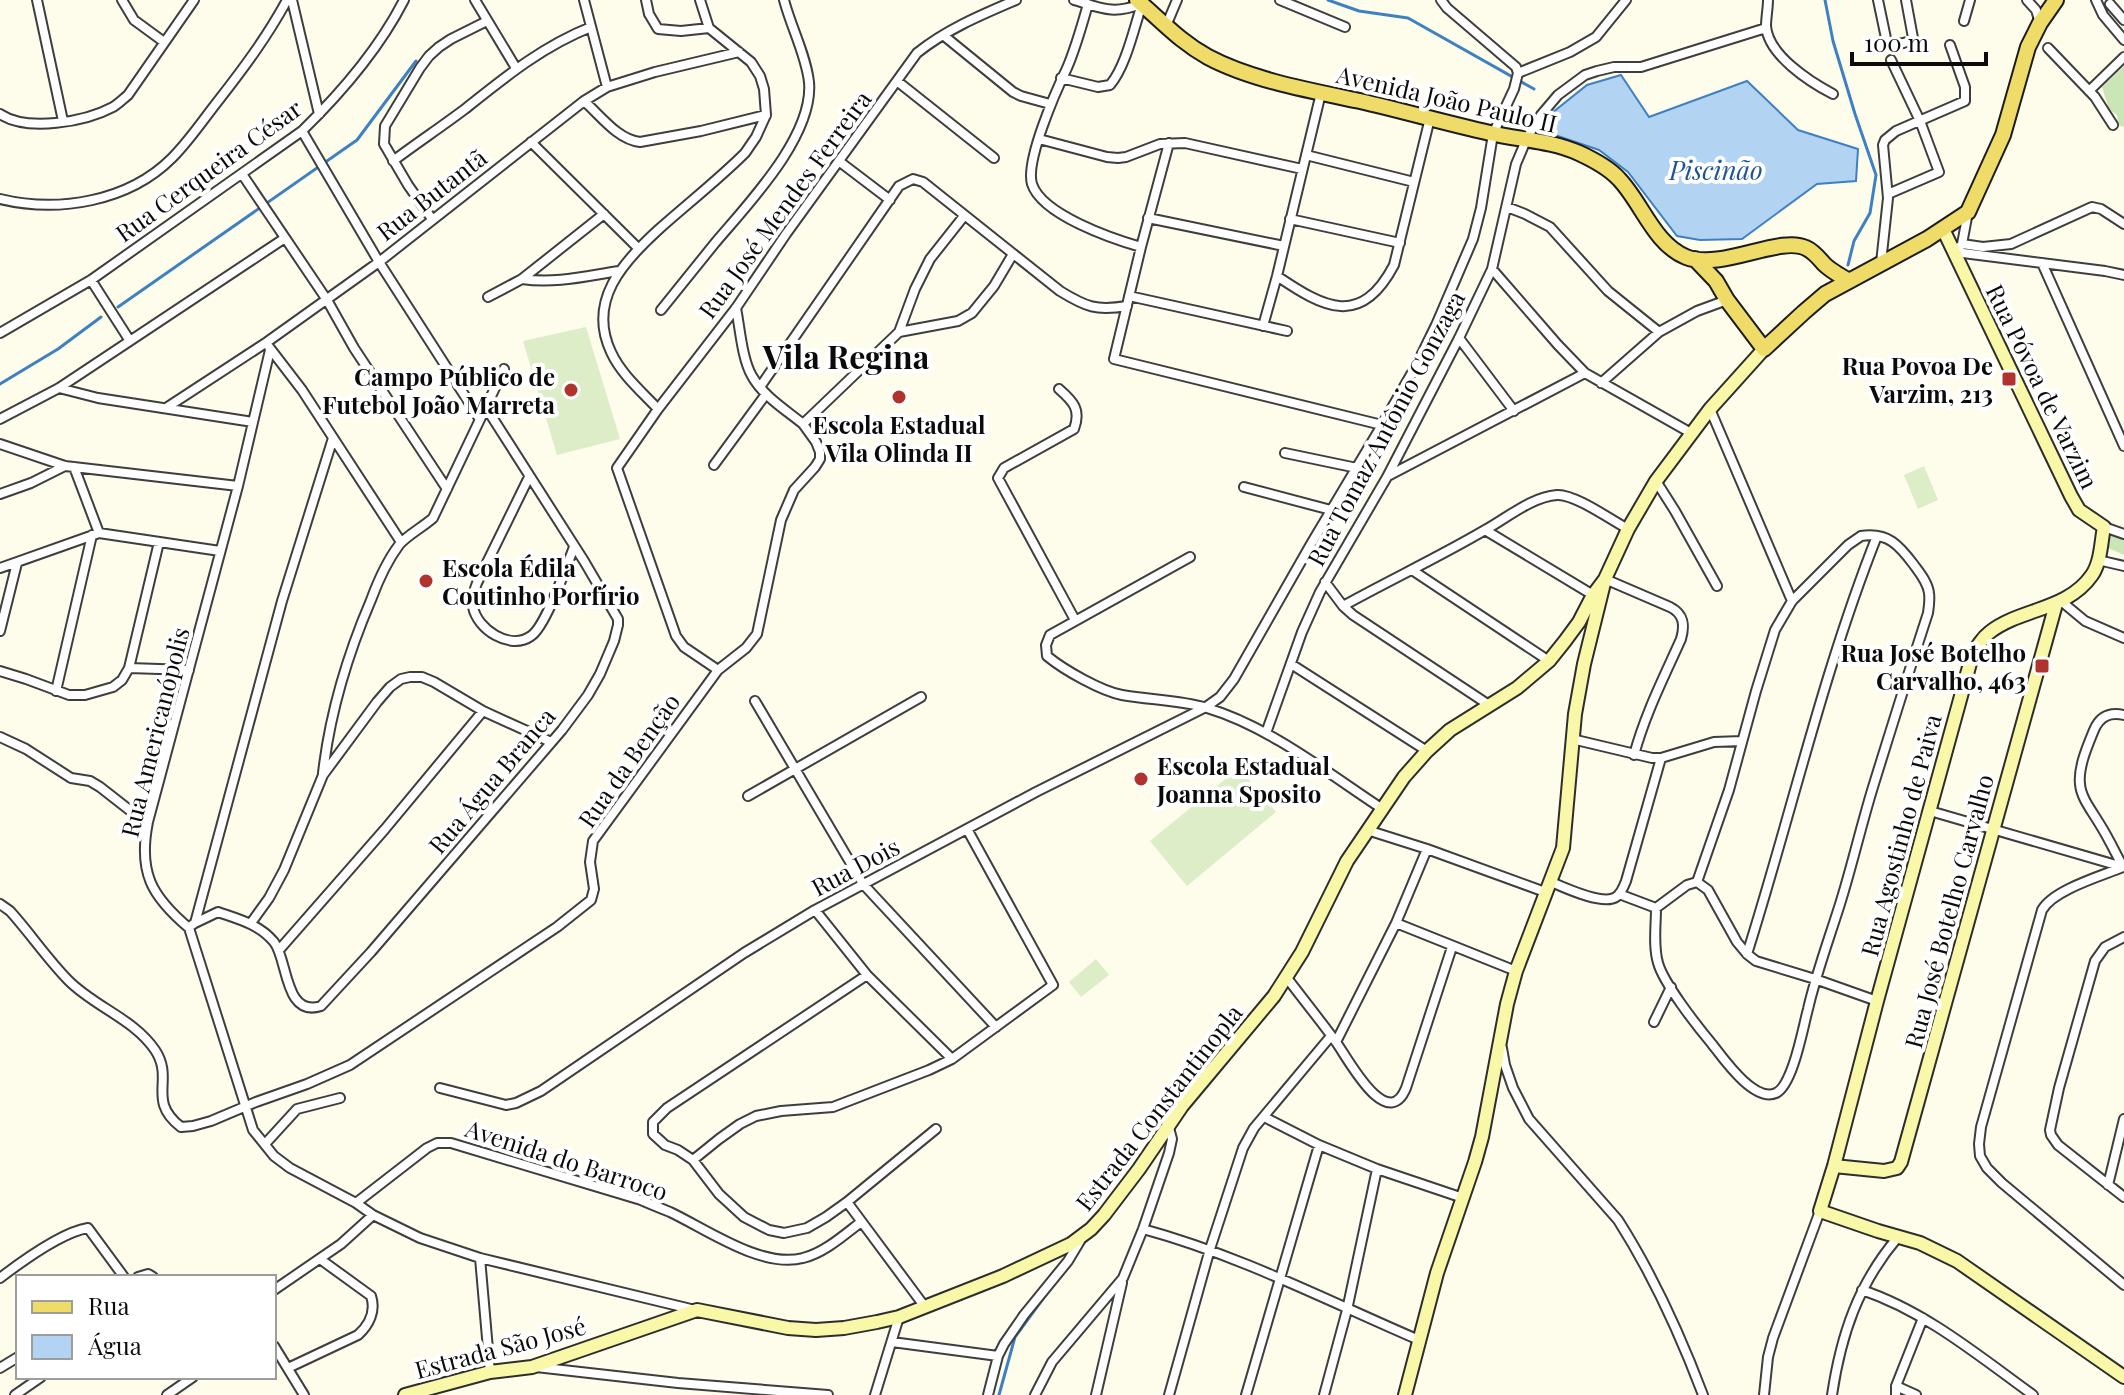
<svg xmlns="http://www.w3.org/2000/svg" width="2124" height="1395" font-family="'Playfair Display',serif">
	<style>
		.green { fill: #cae5b6 }
		.pitch { fill: #dcedc8 }
		.water { fill: #b2d3f1; stroke: #3e81c3; stroke-width: 2 }
		.lines { fill: none; stroke-linecap: round; stroke-linejoin: round }
		.stream { stroke: #3e81c3; stroke-width: 3 }
		.street-casing { stroke: #3e3e3e; stroke-width: 12 }
		.secondary-casing { stroke: #2d2d2d; stroke-width: 16 }
		.primary-casing { stroke: #1c1c1c; stroke-width: 18 }
		.street { stroke: #fff; stroke-width: 8 }
		.secondary { stroke: #f9f8a9; stroke-width: 12 }
		.primary { stroke: #efdb68; stroke-width: 14 }
		.poi-dot { fill: #b0342d; stroke: #fff; stroke-width: 3 }
		.labels { text-anchor: middle; dominant-baseline: central; stroke-width: 8; stroke-linejoin: round; paint-order: stroke }
		.street-label { font-size: 24px; fill: #0b0b0b; stroke: #fff }
		.poi-label { font-size: 24px; font-weight: bold; fill: #0b0b0b; stroke: #fff; text-anchor: end }
		.water-label { font-size: 26px; font-style: italic; fill: #1e5493; stroke: #fff }
		.district-label { font-size: 32px; font-weight: bold; fill: #0b0b0b; stroke: #fff }
	</style>
	<rect width="100%" height="100%" fill="#fefcea"/>
	<path class="green" d="M2124,66V127L2118,125L2117,115L2109,109L2102,87Z
		M2113,531L2124,536V555L2106,547Z"/>
	<path class="pitch" d="M586,327L620,439L557,455L523,341Z
		M1924,466L1938,500L1918,509L1904,475Z
		M1239,768L1276,812L1187,886L1150,841Z
		M1096,959L1109,975L1081,997L1069,982Z"/>
	<path class="water" d="M1621,75L1649,117L1747,81L1798,130L1858,149L1856,181L1817,184L1742,239L1700,240L1677,236L1628,172L1599,150L1543,131L1552,113L1587,85Z"/>
	<g class="lines">
		<path class="stream" d="M1328,0L1359,11L1408,18L1534,89
			M1825,0L1833,41L1855,114L1876,175L1870,213L1854,241L1848,265
			M118,307L357,140L416,61
			M0,384L58,349L101,317
			M999,1395L1015,1337L1050,1289"/>
		<defs>
			<path id="street" d="M37,0L63,121
				M122,0L134,20L164,42
				M292,0L319,114
				M475,0L516,68
				M584,0L607,87
				M646,0L649,14L658,29L681,31L709,28
				M1074,0C1101,8 1113,15 1141,4
				M1280,0L1345,27
				M1768,0C1768,8 1766,18 1766,26C1768,55 1810,82 1833,94
				M1878,0L1887,43C1895,45 1907,44 1913,38L1906,0
				M2027,0L2036,10L2040,23
				M2096,0L2103,15L2124,40
				M1088,4C1082,25 1076,47 1067,68C1056,91 1025,161 1032,184C1042,215 1113,239 1141,247
				M2110,4L2124,20
				M1964,21L1970,0
				M1166,26L1177,0
				M943,35L1013,92L1021,96L1050,104
				M2048,48L2095,97L2113,125
				M1518,73L1570,52L1596,37L1626,0
				M1061,78L1098,87L1110,85C1126,66 1134,28 1142,4
				M897,81L994,158
				M2089,91L2124,57
				M584,101C600,115 618,140 640,142L701,131L766,115
				M0,114C27,132 85,122 113,107C118,104 123,99 128,95L194,0
				M302,131L379,262L479,418
				M1039,139L1107,157L1118,158L1126,157L1160,144L1185,143L1302,169
				M531,142L638,248
				M1169,143L1141,247L1114,359L1382,425
				M1306,155L1414,182
				M393,161C417,143 441,127 465,109C505,77 543,46 591,27
				M840,162L890,200
				M242,174L327,300L354,348L447,489
				M1888,194L1939,172L1920,121L1891,60
				M0,199C58,213 128,202 172,158C189,141 203,120 218,101C243,69 267,37 287,0
				M1507,207L1525,214L1550,227L1608,291L1659,332
				M1968,212L1962,244L1955,252L2105,271L2124,275
				M1148,218L1284,246
				M432,219L408,185L384,144L385,126L420,68L429,56L439,47L451,39L487,21
				M1290,219L1400,243
				M1962,244L1983,247L2011,244L2092,207L2101,209L2124,224
				M1881,263L1888,198L1883,145L1885,140L1896,131L1965,101V87L1950,45
				M2042,263L2124,446
				M1492,269L1558,345L1585,373L1691,433
				M1277,276C1324,308 1361,328 1394,265L1430,118
				M522,279C555,284 586,276 619,271
				M91,280L130,341
				M1129,296L1287,331
				M488,297L522,279L604,214
				M736,308C740,328 742,359 752,376C763,396 786,410 803,424L899,332L958,321L972,313L994,286L1013,254
				M661,310C679,288 697,265 715,243C748,204 814,136 809,82C806,55 791,27 784,0
				M1263,326L1277,276L1321,93
				M899,332L915,289L930,259L964,216
				M0,333L91,280L302,131C341,93 379,49 404,0
				M1459,338L1514,411
				M269,347L302,390L401,542
				M270,350L238,486L148,822C138,872 151,896 189,928L253,1130L274,1156L290,1168L356,1203L373,1215L420,1238L480,1258L695,1310
				M1601,383L1659,332L1697,311L1727,300
				M760,387L899,186L913,179L923,182L1060,291C1086,307 1096,311 1127,306
				M59,388L98,398L253,422
				M1059,389C1074,402 1081,410 1074,429L1004,468L998,478L1075,620
				M166,408L267,342L379,262L584,101L607,87L655,72L739,52
				M658,409C641,391 621,374 611,352C587,301 623,262 658,230C687,204 718,180 745,153L756,137L766,115L764,89L760,76L751,62L709,28L700,0
				M1710,409L1792,601
				M0,419L59,388L285,238
				M0,444L65,466L238,486
				M1285,453L1357,468
				M714,465L766,394
				M74,467L99,533
				M1388,476L1585,373
				M529,477L477,583C474,591 471,599 473,607C477,629 510,651 531,636C546,626 566,567 574,547
				M1656,481L1675,511L1717,586
				M1244,487L1331,510
				M0,494L31,483L65,466
				M2104,527L2124,534
				M1485,530L1593,595
				M1861,536C1888,532 1899,545 1914,565C1920,573 1928,583 1929,593C1930,600 1929,606 1928,613C1909,671 1891,729 1873,787C1861,826 1852,866 1840,904C1829,939 1816,974 1808,1009C1803,1027 1793,1085 1776,1093C1754,1103 1723,1058 1712,1044C1697,1026 1664,984 1658,963C1653,946 1656,926 1656,908L1687,885L1697,882L1729,790L1756,691L1775,630L1792,601L1848,545Z
				M1190,557L1050,635L1046,645L1047,656C1064,670 1101,691 1122,695C1150,700 1180,700 1207,708C1268,726 1328,773 1381,808
				M2098,560L2124,566
				M0,568L99,533L220,551
				M1412,570L1549,661
				M1605,579L1670,607C1684,614 1685,625 1681,639C1664,677 1645,714 1634,755
				M1325,582L1343,606L1353,615L1489,705
				M2061,601L2085,621L2124,638
				M1343,606C1390,580 1439,557 1485,530C1507,518 1531,497 1557,495C1575,494 1611,520 1628,529
				M0,631L17,563
				M1291,664L1427,751
				M129,668L159,542
				M718,670L684,647L676,636L617,468L658,409L736,308L786,234L917,53C947,29 981,15 1016,0
				M0,671L26,679L69,695H85L113,687L122,680L129,668L189,670
				M56,691L92,535
				M755,701L863,884L996,1027
				M2124,715C2110,712 2100,716 2094,730C2088,745 2078,767 2080,784C2081,798 2092,811 2099,823C2108,837 2115,852 2123,867C2101,876 2053,890 2042,910L1981,1127L1979,1144L1980,1156L1987,1168L2002,1183L2124,1285
				M1266,733L1302,632L1320,592L1387,477L1459,338L1492,269L1516,164L1527,138L1541,115L1558,95L1585,75L1597,71L1614,67H1641L1766,28
				M0,737L26,749L71,778L90,781L100,787L132,812L148,822
				M1572,739L1652,758H1661L1714,742L1742,741
				M323,773C330,712 347,656 371,600C378,581 387,561 399,545C406,536 423,527 433,518L504,369
				M748,796L921,697
				M1930,811L2123,867
				M1367,830L1427,849L1545,892
				M1549,881C1563,887 1603,906 1616,897C1621,894 1624,886 1626,881L1661,758
				M1697,882L1708,890L1737,942L1747,954L1756,961L1815,979L1877,1001
				M1619,894L1656,908
				M0,904L10,911C30,933 48,960 69,981C95,1007 134,1019 155,1050C175,1080 146,1100 181,1127L193,1126L211,1121L256,1102L307,1084L350,1065L557,927L591,900L594,889L590,862L593,841L718,670L746,648L757,634L781,520L794,490L815,467L820,459V452L816,442L803,424
				M815,910L867,975L952,1059
				M195,923L218,912C238,919 259,924 274,942C288,959 284,1018 321,1006L371,952L562,730L588,695L600,674L614,641L618,625V619L584,561L485,406
				M251,923L269,898L284,870L323,775L377,702L390,687L401,679L410,677H422L434,682L483,711L551,742
				M1396,923L1516,971
				M192,925L195,923L282,601L333,438
				M2124,937L2105,947L2095,961L2059,1088L2050,1130L2051,1135L2058,1145L2124,1197
				M279,950L385,829L483,711
				M1747,954C1791,815 1823,672 1877,536
				M867,975L667,1108L653,1122V1134L665,1145L678,1150L693,1160L719,1194L744,1217L769,1230L784,1233L807,1228L826,1217L847,1202L936,1129
				M1287,978C1303,999 1320,1020 1336,1042C1347,1057 1387,1134 1406,1088L1452,947
				M1654,1022L1671,987
				M1336,1042L1396,923L1427,849
				M1502,1048L1505,1065L1513,1088L1529,1119L1618,1220C1653,1275 1680,1334 1703,1395
				M440,1088L506,1105L516,1103L541,1091L744,953L815,910L1036,792L1206,707L1220,697L1234,679L1311,544L1382,425L1417,364L1436,325L1473,239L1481,208L1493,134L1514,89L1518,73L1516,67L1447,8L1441,0
				M1264,1117L1319,1145L1377,1169L1463,1198
				M265,1144L297,1109L340,1098
				M693,1160L719,1139L740,1124L756,1116L781,1111L833,1107L929,1070L952,1059L1053,985L967,829
				M2108,1185L2124,1119
				M847,1202L925,1307
				M356,1203L427,1148L437,1143H451L641,1200C650,1204 660,1208 670,1212C706,1229 762,1269 803,1258C824,1253 844,1235 861,1222
				M1143,1229C1239,1255 1328,1301 1419,1340
				M480,1258L490,1372
				M138,1277L148,1274L153,1277
				M0,1278C21,1262 62,1232 88,1228L124,1277
				M274,1290L341,1244L373,1215
				M1862,1290C1925,1311 1979,1356 2033,1395
				M892,1342L998,1356
				M274,1346L304,1395
				M536,1367L678,1383L828,1395
				M0,1368L18,1357
				M288,1368L358,1335C369,1325 376,1311 371,1296L320,1259
				M1896,1386L1916,1395
				M15,1395L41,1377
				M167,1395L193,1377
				M875,1395L899,1317
				M988,1395L998,1356L1004,1344L1024,1315L1068,1261L1080,1241
				M1035,1395L1052,1362L1123,1278L1143,1229L1169,1153L1172,1139L1168,1124
				M1096,1395L1122,1283
				M1169,1395L1210,1249L1243,1148L1254,1128L1331,1036
				M1246,1395L1319,1145
				M1324,1395L1347,1310L1377,1169
				M1764,1395L1768,1357L1773,1338L1820,1211
				M1832,1395C1841,1335 1858,1284 1898,1237
				M1896,1395V1386L1923,1318"/>
			<path id="secondary" d="M1943,229L2071,496L2079,510L2104,527C2101,542 2101,562 2092,575C2067,611 2021,608 1990,632C1982,638 1977,647 1972,656L1877,1001L1834,1166L1820,1211L1878,1231L1920,1243L1957,1261L2124,1377
				M1834,1166L1884,1171L1897,1168L1901,1162L2056,604
				M405,1395L490,1372L532,1367L697,1310L788,1328L816,1330L844,1328L877,1322L899,1317L1003,1276L1071,1244L1091,1229L1104,1215L1139,1169L1182,1106L1274,996L1302,952L1347,861L1404,777L1427,751L1450,730L1517,688L1549,661L1565,641L1579,622L1593,595L1605,579
				M1405,1395L1437,1273L1475,1162L1482,1137L1507,1004L1516,971L1563,848L1575,714L1584,664L1605,579L1628,529L1656,481L1710,409L1764,349"/>
			<path id="primary" d="M1137,0C1162,21 1179,41 1208,57C1251,80 1312,91 1360,101C1403,111 1446,123 1490,133C1520,140 1550,140 1579,153C1592,159 1609,168 1619,179C1642,203 1654,244 1686,257C1721,271 1780,235 1806,248C1813,251 1819,258 1824,264C1831,271 1841,276 1849,281
				M1695,259L1716,281L1727,300L1764,349L1804,312L1825,294L1927,239L1968,212L2003,135L2028,47L2040,23L2056,0"/>
		</defs>
		<use href="#street" class="street-casing"/>
		<use href="#secondary" class="secondary-casing"/>
		<use href="#primary" class="primary-casing"/>
		<use href="#street" class="street"/>
		<use href="#secondary" class="secondary"/>
		<use href="#primary" class="primary"/>
	</g>
	<g class="poi-dot">
		<rect x="2001" y="371" width="16" height="16" rx="4"/>
		<circle cx="571" cy="390" r="8"/>
		<circle cx="899" cy="397" r="8"/>
		<circle cx="426" cy="581" r="8"/>
		<rect x="2034" y="658" width="16" height="16" rx="4"/>
		<circle cx="1141" cy="779" r="8"/>
	</g>
	<g class="labels">
		<g class="street-label">
			<text transform="translate(1447 98) rotate(13)">Avenida João Paulo II</text>
			<text transform="translate(208 170) rotate(-36)">Rua Cerqueira César</text>
			<text transform="translate(431 194) rotate(-38)">Rua Butantã</text>
			<text transform="translate(784 204) rotate(-54)">Rua José Mendes Ferreira</text>
			<text transform="translate(2043 386) rotate(64)">Rua Póvoa de Varzim</text>
			<text transform="translate(1385 428) rotate(-62)">Rua Tomaz Antônio Gonzaga</text>
			<text transform="translate(154 732) rotate(-76)">Rua Americanópolis</text>
			<text transform="translate(628 760) rotate(-55)">Rua da Benção</text>
			<text transform="translate(491 780) rotate(-50)">Rua Água Branca</text>
			<text transform="translate(1900 835) rotate(-75)">Rua Agostinho de Paiva</text>
			<text transform="translate(855 866) rotate(-28)">Rua Dois</text>
			<text transform="translate(1948 911) rotate(-75)">Rua José Botelho Carvalho</text>
			<text transform="translate(1158 1107) rotate(-52)">Estrada Constantinopla</text>
			<text transform="translate(567 1159) rotate(18)">Avenida do Barroco</text>
			<text transform="translate(500 1347) rotate(-15)">Estrada São José</text>
		</g>
		<g class="poi-label">
			<text x="1993" y="365">Rua Povoa De<tspan x="1993" dy="28">Varzim, 213</tspan></text>
			<text x="555" y="376">Campo Público de<tspan x="555" dy="28">Futebol João Marreta</tspan></text>
			<text x="899" y="424" text-anchor="middle">Escola Estadual<tspan x="899" dy="28">Vila Olinda II</tspan></text>
			<text x="442" y="567" text-anchor="start">Escola Édila<tspan x="442" dy="28">Coutinho Porfírio</tspan></text>
			<text x="2026" y="652">Rua José Botelho<tspan x="2026" dy="28">Carvalho, 463</tspan></text>
			<text x="1157" y="765" text-anchor="start">Escola Estadual<tspan x="1157" dy="28">Joanna Sposito</tspan></text>
		</g>
		<g class="water-label">
			<text x="1716" y="169">Piscinão</text>
		</g>
		<g class="district-label">
			<text x="846" y="355">Vila Regina</text>
		</g>
	</g>
	<rect x="16" y="1275" width="260" height="104" fill="#ffffff" stroke="#9d9d9d" stroke-width="2"/>
	<rect x="32" y="1301" width="40" height="12" fill="#efdb68" stroke="#9d9d9d" stroke-width="2"/>
	<text x="88" y="1315" font-size="24" fill="#0b0b0b">Rua</text>
	<rect x="32" y="1335" width="40" height="24" fill="#b2d3f1" stroke="#9d9d9d" stroke-width="2"/>
	<text x="88" y="1355" font-size="24" fill="#0b0b0b">Água</text>
	<path d="M1852 52v12h134v-12" fill="none" stroke="#0b0b0b" stroke-width="4"/>
	<text x="1864" y="52" font-size="24" fill="#0b0b0b" stroke="#ffffff" stroke-width="6" paint-order="stroke">100 m</text>
</svg>
